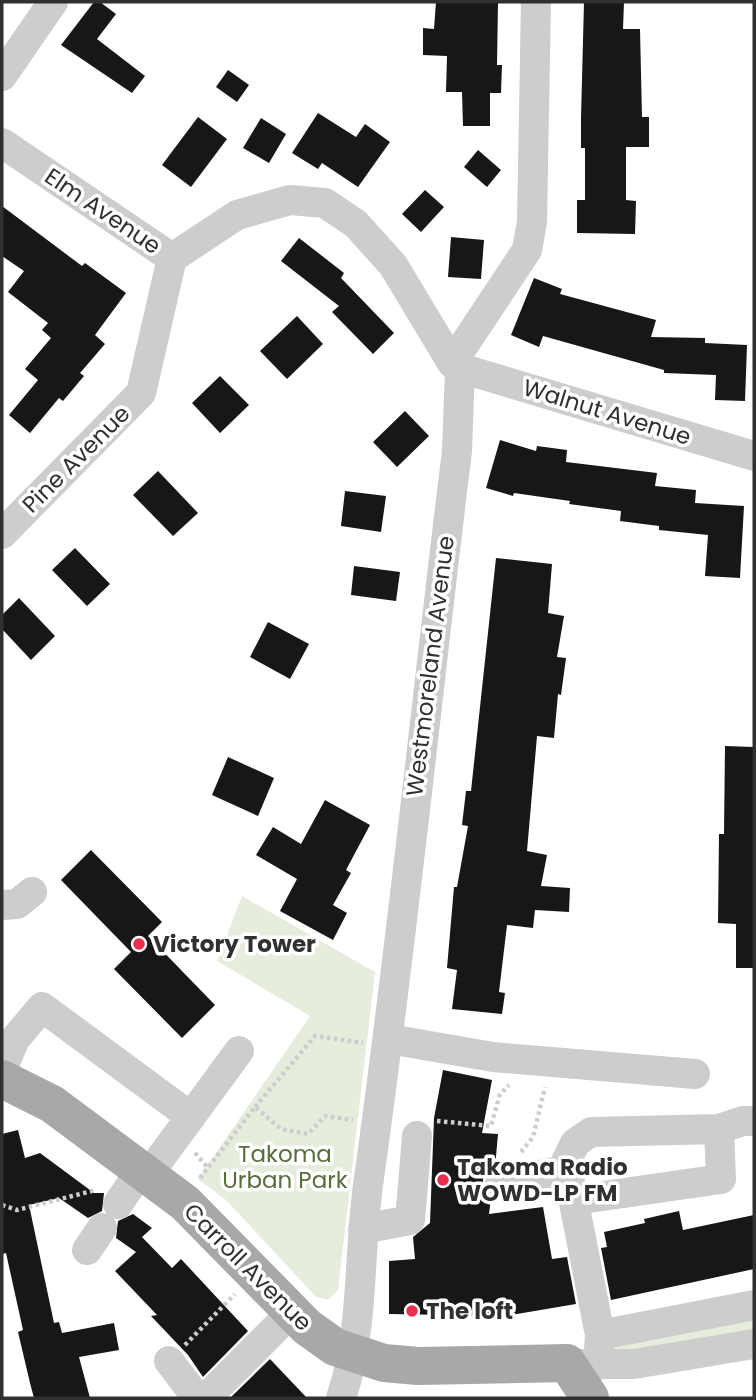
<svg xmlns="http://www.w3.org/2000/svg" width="756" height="1400" font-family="Poppins,sans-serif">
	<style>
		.green { fill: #e7eddd }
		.building { fill: #171717 }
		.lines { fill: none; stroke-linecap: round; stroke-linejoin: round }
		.path { stroke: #cdcdcd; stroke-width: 4.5; stroke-dasharray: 3.5 3.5; stroke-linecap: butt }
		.minor { stroke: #cdcdcd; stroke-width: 30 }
		.major { stroke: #a8a8a8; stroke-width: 38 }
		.poi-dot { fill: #ea2e4c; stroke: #fff; stroke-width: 2.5 }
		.labels { text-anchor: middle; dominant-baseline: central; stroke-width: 7; stroke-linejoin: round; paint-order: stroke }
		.street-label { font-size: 23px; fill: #303030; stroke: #fff }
		.poi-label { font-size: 23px; font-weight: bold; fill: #303030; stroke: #fff; text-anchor: start }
		.park-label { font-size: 23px; fill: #576d3b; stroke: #fff }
	</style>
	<rect width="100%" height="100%" fill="#fff"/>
	<path class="green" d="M242,896L375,972L338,1290L328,1300L316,1297L226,1200L198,1179L310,1016L217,961Z
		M754,1312V1331L620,1355L612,1349L613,1345Z"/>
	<path class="building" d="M94,2H100L116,14L97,39L145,76L132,93L61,45Z
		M436,2H498L497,65H502L501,93H490V126H463L462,92H446L447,56L423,55V28L434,29Z
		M584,2H624L623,29H640L642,117H649V147H626V200L636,201L635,234L577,233V200H585V148H581V118Z
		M228,70L249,85L237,102L216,87Z
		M318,113L356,137L365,124L390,142L358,187L322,163L318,169L292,153Z
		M198,117L227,139L191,187L162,165Z
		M261,118L286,134L269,163L243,148Z
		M478,150L501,170L487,187L464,167Z
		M425,190L444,207L421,232L402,214Z
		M2,206L82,266L85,263L126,293L95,335L105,344L80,373L84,376L63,401L59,398L30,433L9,415L38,380L25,369L51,338L42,330L48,323L8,292L24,271L2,256Z
		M451,237L484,240L481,279L448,277Z
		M299,238L344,273L341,278L394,333L373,354L332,312L339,306L281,261Z
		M534,278L562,289L560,294L656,320L651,337L705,338V343L747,345L745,401L715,400L716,375L664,373V370L543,336L539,347L511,335Z
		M297,316L323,344L287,379L260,351Z
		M220,376L249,405L220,433L192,403Z
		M405,411L429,436L397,467L373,442Z
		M500,440L536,451L537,446L567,450L566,462L657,473L655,486L696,490L695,503L744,506L740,578L705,576L708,535L659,530V526L620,521L621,511L569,504L570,501L514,493L513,496L486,488Z
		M158,471L198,513L173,536L133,495Z
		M345,491L386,496L381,532L341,526Z
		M75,548L110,584L87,606L52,570Z
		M496,558L552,564L548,613L564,616L557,657L566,658L561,695L558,694L554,738L537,736L527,851L547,855L541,886L570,888L569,912L535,910L533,928L507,925L499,992L505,993L502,1014L452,1009L457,970L447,968L454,887H457L468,826L462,825L466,791H471Z
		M354,566L400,572L396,601L351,595Z
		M19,598L55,636L31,660L2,629V615Z
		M268,622L309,644L290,679L250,657Z
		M725,746L754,747V968H736V924L718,923L719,834H724Z
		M228,757L274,778L258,816L212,795Z
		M325,800L370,825L346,870L351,873L333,905L347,913L333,940L280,911L297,879L256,855L273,827L301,844Z
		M91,850L162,922L148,936L215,1005L182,1038L114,969L131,952L61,880Z
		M443,1070L492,1080L482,1133L498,1134L495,1168L483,1179V1188L491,1198L489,1214L543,1207L552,1259L567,1257L576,1304L505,1316L389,1314V1261L415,1259L413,1237L430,1223L434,1118Z
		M18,1130L25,1158L40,1153L94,1193H104L102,1211L88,1218L59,1198L29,1205L54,1323L59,1322L62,1333L114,1323L119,1350L79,1357L90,1398H34L30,1383L18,1332L23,1330L6,1253L2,1254V1134Z
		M679,1211L683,1230L754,1215V1269L611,1300L601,1248L607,1247L604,1232L645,1223L644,1219Z
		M133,1214L152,1228L142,1237L172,1268L181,1259L248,1331L203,1377L188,1355L151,1316L157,1315L115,1271L136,1252L116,1238L118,1221Z
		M270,1359L307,1398H230Z"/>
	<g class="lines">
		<path class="path" d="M255,1107L315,1036L363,1043
			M437,1121L491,1126L500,1094L509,1085
			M521,1152L533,1137L545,1087
			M195,1153L208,1168
			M200,1178L255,1107L281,1129L308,1134L325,1116L353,1120
			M2,1205L17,1210L96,1190
			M185,1345L235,1294"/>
		<path class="minor" d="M2,76L53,2
			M2,143L172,258
			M172,258L237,215L290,200L325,203L356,224L393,265L452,363L460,368L457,451C427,693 403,936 369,1178C358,1250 365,1328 341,1398
			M452,363L527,250L532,222L536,2
			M460,368L754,456
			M2,534L141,393L172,258
			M2,905L17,904L32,892
			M389,1039L493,1057L695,1074
			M2,1070L15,1039L42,1007L191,1117
			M148,1175L239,1051
			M500,1184L568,1169
			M575,1200L721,1179L719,1129
			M118,1204L141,1170
			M363,1229L410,1220L417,1136
			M87,1250L102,1228
			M600,1335L754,1305
			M169,1361L197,1398
			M578,1364H634L754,1344
			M598,1365L600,1335L566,1162L575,1143L591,1132L719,1129L743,1121H754
			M206,1398L292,1312"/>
		<path class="major" d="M2,1079L52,1104L185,1203L307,1327L335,1347L384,1363L418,1366L567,1363L590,1398"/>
	</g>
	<g class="poi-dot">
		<circle cx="139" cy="944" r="7"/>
		<circle cx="443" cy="1180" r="7"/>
		<circle cx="412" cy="1311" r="7"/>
	</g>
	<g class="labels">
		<g class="street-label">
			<text transform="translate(103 211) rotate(34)">Elm Avenue</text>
			<text transform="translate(607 412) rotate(17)">Walnut Avenue</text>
			<text transform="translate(76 459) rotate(-45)">Pine Avenue</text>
			<text transform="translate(430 666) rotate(-83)">Westmoreland Avenue</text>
			<text transform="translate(248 1267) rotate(45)">Carroll Avenue</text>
		</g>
		<g class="poi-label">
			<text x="153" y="944">Victory Tower</text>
			<text x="457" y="1167">Takoma Radio<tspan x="457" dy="26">WOWD-LP FM</tspan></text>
			<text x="426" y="1311">The loft</text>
		</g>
		<g class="park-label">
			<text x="285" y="1154">Takoma<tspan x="285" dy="26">Urban Park</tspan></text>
		</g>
	</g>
	<rect width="756" height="1400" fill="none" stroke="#303030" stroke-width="7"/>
</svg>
